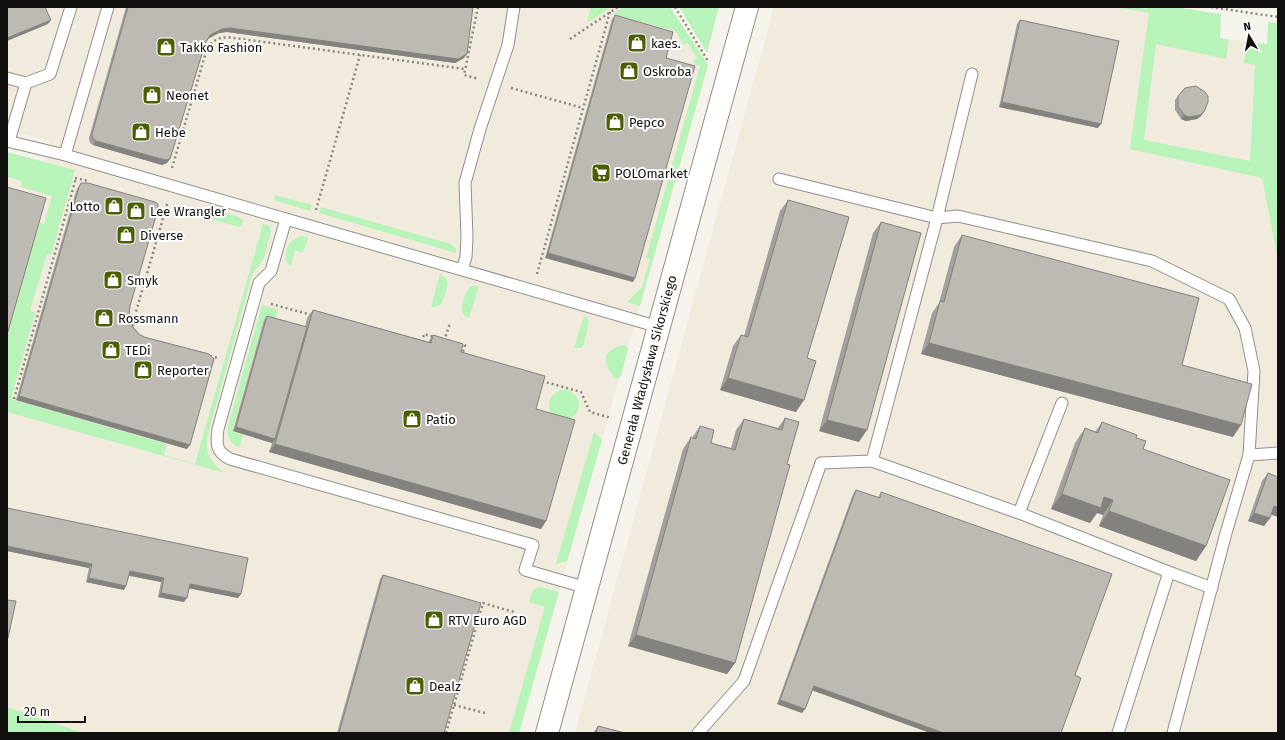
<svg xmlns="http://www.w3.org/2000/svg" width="1285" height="740" font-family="'Fira Sans',sans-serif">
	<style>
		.built { fill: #f1ebdd }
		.green { fill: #b8f3b9 }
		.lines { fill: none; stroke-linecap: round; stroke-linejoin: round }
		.service-casing { stroke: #928f8a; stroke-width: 13 }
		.tertiary-casing { stroke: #928f8a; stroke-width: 24 }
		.path { stroke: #898783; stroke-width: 2.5; stroke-dasharray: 2 3; stroke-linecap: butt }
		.service { stroke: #fff; stroke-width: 11 }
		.tertiary { stroke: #fff; stroke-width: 22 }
		.wall { fill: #a3a09b }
		.shaded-wall { fill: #84827e }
		.building { fill: #bdbab4; stroke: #84827e }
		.labels { text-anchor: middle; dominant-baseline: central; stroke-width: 4; stroke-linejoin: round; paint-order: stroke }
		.poi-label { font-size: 13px; fill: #11100e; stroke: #fff; text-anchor: start }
		.street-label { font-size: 13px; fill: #11100e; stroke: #fff }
	</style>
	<rect width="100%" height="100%" fill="#f6f3ed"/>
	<path class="built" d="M7,7H670L708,65L519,733H83L7,707V153L44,162L50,141L7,130Z
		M774,7H1115L1221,21L1220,38L1267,44L1278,27V733H575Z"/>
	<path class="green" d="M591,7H611L587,23Z
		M623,7H670L708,65L640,306L627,302L642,287L650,259L646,258L700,66L696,65L693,61L697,58L688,43L684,45L675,31L613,14Z
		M679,7H719L707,53Z
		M1115,7H1134L1147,9L1148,7H1174L1221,14L1220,38L1229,40L1226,59L1156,44L1144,140L1250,161L1255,65L1244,63L1247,42L1267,44L1268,22L1278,23V259L1262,178L1130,149L1149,13Z
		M7,152L75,170L51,255L47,254L30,311L35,313L11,399L167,444L164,455L195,464L263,224L269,225L271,231L264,258L252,275L207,438C205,455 212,464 225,473L7,412V335L39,223L44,224L52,196L21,187L22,181L7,177Z
		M275,195L312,205L310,211L274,200Z
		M321,207L451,244L456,249V253L319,213Z
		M216,211L239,217L243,221L242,225L240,227L213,220L212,215Z
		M302,236L308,237L303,253L295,250L291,266C282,261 285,246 293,240C296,238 299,237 302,236Z
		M440,274C443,276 446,277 447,281C449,284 443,303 440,305C437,307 434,307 431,307Z
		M471,286H479L469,318C466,317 463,315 462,311C461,305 466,290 471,286Z
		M262,305L278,310L275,322L264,319L232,432L243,434L239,448C229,443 227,436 228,426Z
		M584,316L587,318L589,322L584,344L581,348H574Z
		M625,345L628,350L621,376L616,379C601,363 601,350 625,345Z
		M549 405a15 15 0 1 1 30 0a15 15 0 1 1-30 0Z
		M594,432L602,440L567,561L556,564Z
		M537,587H541L559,592L519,733H509L545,607L529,602L533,590Z
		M7,707L83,733H7Z"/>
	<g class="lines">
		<defs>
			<path id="service" d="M7,78L26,83L50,74L71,7
				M7,141L65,155L659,327
				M9,141L26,83
				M65,155L108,7
				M779,179L937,218L958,216L1152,261L1229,299L1245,328L1254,371L1249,455L1226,533L1173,733
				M286,219L271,271L259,283L218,429C216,444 216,452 230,459L533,545L525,570L587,588
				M462,270L466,257L467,237L465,183L480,129L508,45L514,7
				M1249,455L1278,453
				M872,461L937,218L972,74
				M1019,513L1062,403
				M698,733L744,681L821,463L872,461L1019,513L1169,572L1212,588
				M1118,733L1169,572"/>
			<path id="tertiary" d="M547,733L747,7"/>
		</defs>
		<use href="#service" class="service-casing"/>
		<use href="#tertiary" class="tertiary-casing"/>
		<path class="path" d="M478,7L464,75L479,79
			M675,7L708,61
			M1211,7L1278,17
			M570,39L618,7
			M511,88L583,108
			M172,168L206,52C210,42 216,38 227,37L465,69
			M75,178L88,181
			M316,210L360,55
			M537,274L610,12
			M271,304L312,315
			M134,331L133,322L168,201
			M444,341L450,323
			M422,342L424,334L434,337
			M460,344L465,345L462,355
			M210,356L218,358
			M542,381L581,392L590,412L611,418
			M14,399L76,178
			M454,705L485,713
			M446,733L483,603L514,612"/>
		<use href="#service" class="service"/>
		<use href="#tertiary" class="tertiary"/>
	</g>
	<path class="wall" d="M126,7H473L464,58L455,63L227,32L219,33L208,39L205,44L167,163L162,165L93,145L90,143L89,138Z
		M615,15L666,58L635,278L633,282L545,258L612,19Z
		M1020,20L1098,128L999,107L1017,24Z
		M1178,96L1201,116L1197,119L1186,121L1181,119L1175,110V100Z
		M81,183L130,306L129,316L132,326L139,334L187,449L16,400L76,191Z
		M788,200L807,358L796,412L720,390L733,346L741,335L744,336L780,211Z
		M881,222L859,442L819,431L873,233Z
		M962,235L1182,365L1233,437L921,354L932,313L939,303L954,247Z
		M313,310L428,342L433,335L461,352L536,409L546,521L541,529L269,452L272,443L233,431L264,320L267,316L305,327L307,318Z
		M785,418L787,464L735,663L727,674L628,646L683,449L691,437L692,438L700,426L711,443L731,448L736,430L744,419L778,428Z
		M1102,422L1136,438L1206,546L1196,561L1099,526L1103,515L1097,513L1090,523L1051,509L1075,443L1085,428L1095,432Z
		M1268,473L1271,515L1270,518L1264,526L1248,521L1262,481Z
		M856,490L878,497L881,492L812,691L805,709L802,713L777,704L853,494Z
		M7,508L238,598L189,588L184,602L158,597L161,582L129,576L124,590L86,582L89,568L7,551Z
		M383,575L444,733H337L380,579Z
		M598,726L625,733H593Z"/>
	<path class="shaded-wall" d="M51,20L48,24L7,41V38Z
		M230,28L467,54L464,58L455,63L227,32L219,33L207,39L210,35L222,29Z
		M1002,102L1101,124L1098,128L999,107Z
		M1204,112L1201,116L1197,119L1186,121L1181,119L1184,115Z
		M96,141L170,159L167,163L162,165L93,145Z
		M548,253L635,278L633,282L545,258Z
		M929,343L1241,425L1233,437L921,354Z
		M728,378L804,400L796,412L720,390Z
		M19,396L190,445L187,449L16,400Z
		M827,420L867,430L859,442L819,431Z
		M236,427L275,439L272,443L233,431Z
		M275,444L546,521L541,529L269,452Z
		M1062,494L1104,497L1113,500L1103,515L1097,513L1090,523L1051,509Z
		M1274,506L1278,507V517L1269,514Z
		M1109,511L1206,546L1196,561L1099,526Z
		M1254,513L1270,518L1264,526L1248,521Z
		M7,546L92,564L89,568L7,551Z
		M130,571L164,578L161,582L127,575Z
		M89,578L126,586L124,590L86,582Z
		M190,584L241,594L238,598L187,588Z
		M161,593L187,598L184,602L158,597Z
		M636,635L735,663L727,674L628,646Z
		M814,686L944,733H930L811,690Z
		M780,700L805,709L802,713L777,704Z"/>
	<path class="building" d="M7,7H45L51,20L7,38Z
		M128,7H473L467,54L458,59L230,28L222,29L210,35L205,44L170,159L165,160L96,141L93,139L92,134Z
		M615,15L673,32L666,58L695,66L635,278L548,253Z
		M1020,20L1119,41L1101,124L1002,102Z
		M1196,86L1205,92L1208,96V102L1204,112L1200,115L1189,117L1184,115L1178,106V96L1185,88Z
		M81,183H88L155,202L158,204V209L130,306L129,316L132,326L139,334L144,337L209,354L214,359L190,445L19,396L79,187Z
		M7,187L46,198L7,335Z
		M788,200L849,217L807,358L816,361L804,400L728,378L741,335L748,337Z
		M881,222L921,233L867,430L827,420Z
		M962,235L1199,298L1182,365L1252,384L1241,425L929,343L940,301L944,302Z
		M313,310L431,343L433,335L463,344L461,352L545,376L536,409L575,420L546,521L275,444Z
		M267,316L307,327L275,439L236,427Z
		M785,418L799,422L787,464L790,465L735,663L636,635L691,437L696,439L700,426L714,430L711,443L735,450L744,419L782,430Z
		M1102,422L1137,435L1136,438L1146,441L1143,449L1230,480L1206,546L1109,511L1113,500L1104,497L1101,508L1062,494L1085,428L1098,433Z
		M1268,473L1278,477V507L1274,506L1270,518L1254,513Z
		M856,490L880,498L881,492L1112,574L1075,675L1081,678L1061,733H944L814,686L805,709L780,700Z
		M7,508L248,558L241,594L190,584L187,598L161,593L164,578L130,571L126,586L89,578L92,564L7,546Z
		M383,575L481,603L444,733H339Z
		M7,600L16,601L8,638H7Z
		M598,726L625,733H596Z"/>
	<defs>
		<symbol id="shop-square" viewBox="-11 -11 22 22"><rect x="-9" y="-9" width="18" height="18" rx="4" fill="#4c5e02" stroke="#fff"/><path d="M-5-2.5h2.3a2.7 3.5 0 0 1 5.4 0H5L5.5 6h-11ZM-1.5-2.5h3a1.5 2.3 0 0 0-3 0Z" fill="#fff"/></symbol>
		<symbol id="supermarket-square" viewBox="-11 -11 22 22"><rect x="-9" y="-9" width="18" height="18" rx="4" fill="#4c5e02" stroke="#fff"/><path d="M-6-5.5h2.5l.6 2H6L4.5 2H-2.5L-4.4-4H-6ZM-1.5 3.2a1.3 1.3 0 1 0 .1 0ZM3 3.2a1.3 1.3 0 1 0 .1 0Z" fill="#fff"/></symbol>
	</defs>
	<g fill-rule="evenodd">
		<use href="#shop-square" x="626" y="32" width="22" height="22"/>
		<use href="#shop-square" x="155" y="36" width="22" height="22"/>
		<use href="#shop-square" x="618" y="60" width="22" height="22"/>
		<use href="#shop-square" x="141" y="84" width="22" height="22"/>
		<use href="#shop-square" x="604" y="111" width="22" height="22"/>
		<use href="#shop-square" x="130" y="121" width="22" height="22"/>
		<use href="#supermarket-square" x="590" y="162" width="22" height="22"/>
		<use href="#shop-square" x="103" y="195" width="22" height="22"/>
		<use href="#shop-square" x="125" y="200" width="22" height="22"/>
		<use href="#shop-square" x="115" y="224" width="22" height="22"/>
		<use href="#shop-square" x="102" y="269" width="22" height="22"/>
		<use href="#shop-square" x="93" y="307" width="22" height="22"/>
		<use href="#shop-square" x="100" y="339" width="22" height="22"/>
		<use href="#shop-square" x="132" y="359" width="22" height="22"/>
		<use href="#shop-square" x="401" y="408" width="22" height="22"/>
		<use href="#shop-square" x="423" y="609" width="22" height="22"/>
		<use href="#shop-square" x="404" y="675" width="22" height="22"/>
	</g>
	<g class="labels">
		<g class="poi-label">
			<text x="651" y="43">kaes.</text>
			<text x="180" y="47">Takko Fashion</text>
			<text x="643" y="71">Oskroba</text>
			<text x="166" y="95">Neonet</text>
			<text x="629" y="122">Pepco</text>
			<text x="155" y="132">Hebe</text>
			<text x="615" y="173">POLOmarket</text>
			<text x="100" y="206" text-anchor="end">Lotto</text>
			<text x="150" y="211">Lee Wrangler</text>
			<text x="140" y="235">Diverse</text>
			<text x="127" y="280">Smyk</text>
			<text x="118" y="318">Rossmann</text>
			<text x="125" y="350">TEDi</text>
			<text x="157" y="370">Reporter</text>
			<text x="426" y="419">Patio</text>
			<text x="448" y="620">RTV Euro AGD</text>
			<text x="429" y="686">Dealz</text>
		</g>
		<g class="street-label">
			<text transform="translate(647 370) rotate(-75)">Generała Władysława Sikorskiego</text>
		</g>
	</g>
	<rect width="1285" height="740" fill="none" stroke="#11100e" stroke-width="16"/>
	<g transform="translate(1249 36) rotate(350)" stroke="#ffffff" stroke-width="3" paint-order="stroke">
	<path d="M0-3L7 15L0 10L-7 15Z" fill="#11100e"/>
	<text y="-6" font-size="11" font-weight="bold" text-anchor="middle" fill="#11100e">N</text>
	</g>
	<path d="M18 716v6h67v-6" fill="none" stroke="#11100e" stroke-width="2"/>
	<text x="24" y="716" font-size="12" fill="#11100e" stroke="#ffffff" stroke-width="3" paint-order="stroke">20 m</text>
</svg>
